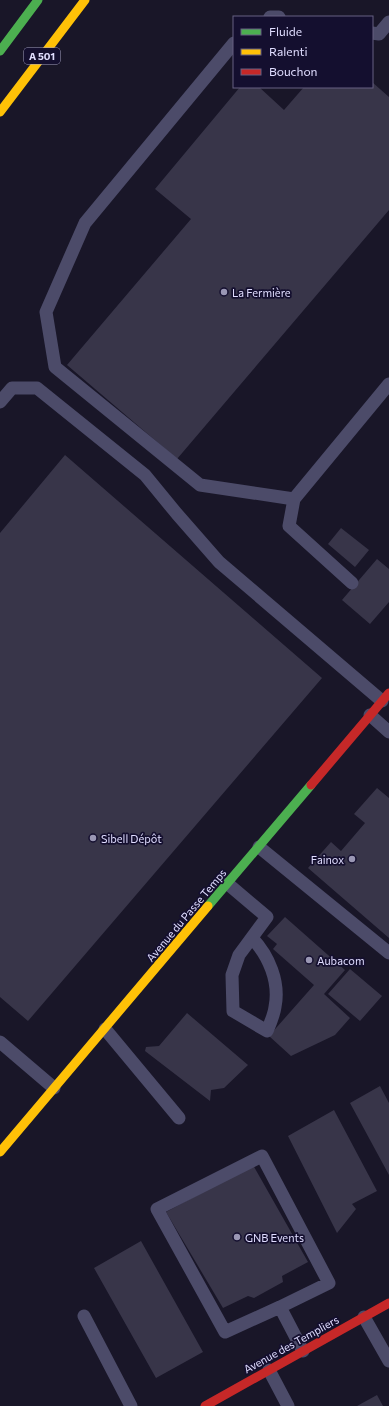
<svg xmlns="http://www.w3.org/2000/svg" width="389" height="1406" font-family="Commissioner,sans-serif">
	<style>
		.building { fill: #383549 }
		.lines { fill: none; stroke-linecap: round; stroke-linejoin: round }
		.lane { stroke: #4c4b69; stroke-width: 13 }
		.fast { stroke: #4caf50; stroke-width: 9 }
		.slow { stroke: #ffc107; stroke-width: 9 }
		.jam { stroke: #c62828; stroke-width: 9 }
		.poi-dot { fill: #9a97b4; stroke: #140f2f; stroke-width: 1.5 }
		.labels { text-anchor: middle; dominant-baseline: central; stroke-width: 3.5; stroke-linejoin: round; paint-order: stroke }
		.shield { fill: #140f2f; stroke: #a39fc1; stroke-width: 1 }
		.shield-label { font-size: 10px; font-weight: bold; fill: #e0ddff }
		.poi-label { font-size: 11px; fill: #e0ddff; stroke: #140f2f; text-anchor: start }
		.street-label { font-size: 11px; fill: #e0ddff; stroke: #140f2f }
	</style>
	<rect width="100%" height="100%" fill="#191628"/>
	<path class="building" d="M372,82L389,97V210L177,459L67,365L191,219L155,189L240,87H259L284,110L304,87H372Z
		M65,455L322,678L28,1021L0,997V533Z
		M341,528L369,550L355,567L328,544Z
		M377,559L389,569V602L370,624L342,600Z
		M377,788L389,798V938L308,868L331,842L341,851L365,823L354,814Z
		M285,917L345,970L324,994L350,1018L335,1035L291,1056L269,1036L314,985L273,949L277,944L267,936Z
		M350,969L382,996L360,1021L328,994Z
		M187,1013L248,1065L224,1088L211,1090L210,1101L145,1051L146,1047L159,1046Z
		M380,1086L389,1103V1175L350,1103Z
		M334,1110L377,1191L352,1204L356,1209L337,1233L288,1136Z
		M253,1165L308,1262L282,1276L283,1282L254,1298L248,1296L223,1308L166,1212Z
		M141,1241L203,1352L156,1378L94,1268Z
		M377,1395L383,1406H357Z"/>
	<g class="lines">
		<path class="lane" d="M270,17H279
			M372,33L379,34L389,22
			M234,43L85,223L46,312L55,367L200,485L294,499L389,384
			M0,402L12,388H37L145,475L177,514L219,562L382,701
			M294,499L289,526L352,583
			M370,715L389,732
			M259,847L389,953
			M228,884L267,917L239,955L232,975L233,1011L267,1031C270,1024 274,1015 275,1007C280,982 269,956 252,938
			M105,1029L179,1118
			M0,1042L54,1088
			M280,1307L225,1332L157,1209L262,1156L329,1283L280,1307L303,1351
			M84,1316L131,1406
			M364,1317L389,1361
			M269,1370L288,1406"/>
		<path class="fast" d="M0,51L38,0
			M208,906L311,785"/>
		<path class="slow" d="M0,112L85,0
			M0,1152L208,906"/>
		<path class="jam" d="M311,785L389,693
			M205,1406L389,1303"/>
	</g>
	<g class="poi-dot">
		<circle cx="224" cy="292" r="4"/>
		<circle cx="93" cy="838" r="4"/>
		<circle cx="352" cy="859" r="4"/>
		<circle cx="309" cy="960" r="4"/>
		<circle cx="237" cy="1237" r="4"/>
	</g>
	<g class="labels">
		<rect class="shield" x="24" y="48" width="36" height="16" rx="3"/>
		<g class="shield-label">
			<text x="42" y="56">A 501</text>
		</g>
		<g class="poi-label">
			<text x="232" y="292">La Fermière</text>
			<text x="101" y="838">Sibell Dépôt</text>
			<text x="344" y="859" text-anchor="end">Fainox</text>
			<text x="317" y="960">Aubacom</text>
			<text x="245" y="1237">GNB Events</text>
		</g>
		<g class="street-label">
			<text transform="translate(186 915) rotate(-50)">Avenue du Passe Temps</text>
			<text transform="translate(291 1344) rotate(-29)">Avenue des Templiers</text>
		</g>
	</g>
	<rect x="233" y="16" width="140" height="72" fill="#140f2f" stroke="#666182"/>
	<rect x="241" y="29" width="20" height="6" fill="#4caf50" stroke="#666182"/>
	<text x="269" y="36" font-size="12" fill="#e0ddff">Fluide</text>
	<rect x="241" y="49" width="20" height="6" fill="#ffc107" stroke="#666182"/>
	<text x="269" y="56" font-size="12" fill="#e0ddff">Ralenti</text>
	<rect x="241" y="69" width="20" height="6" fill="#c62828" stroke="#666182"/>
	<text x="269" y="76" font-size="12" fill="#e0ddff">Bouchon</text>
</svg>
